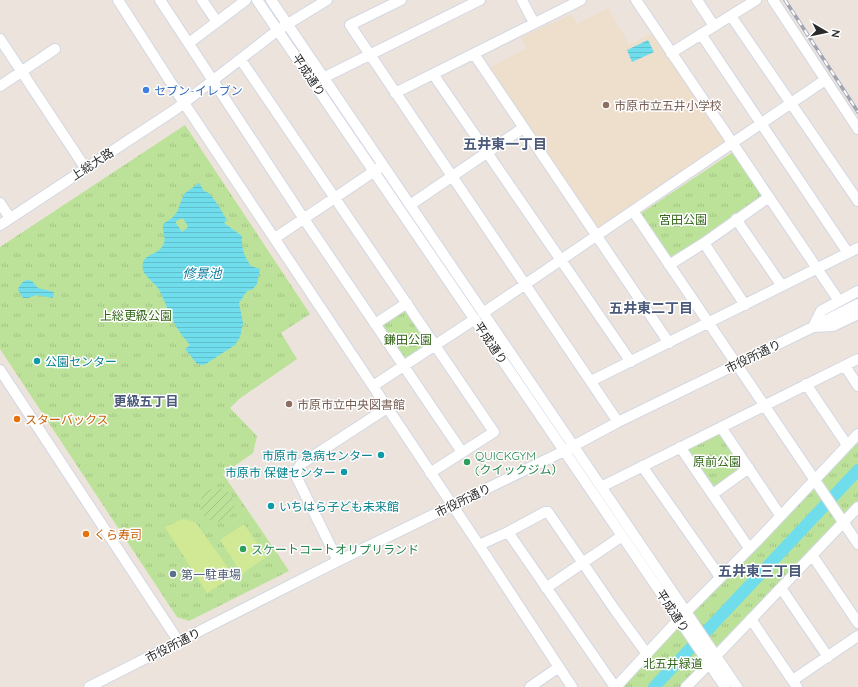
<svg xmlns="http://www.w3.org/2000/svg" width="858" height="687" font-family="Quicksand,'Noto Sans JP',sans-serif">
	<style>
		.education { fill: #eedecc }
		.grass { fill: url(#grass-tufts) }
		.garden { fill: url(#garden-furrows) }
		.pitch { fill: #d1e995 }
		.water { fill: url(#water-rules); fill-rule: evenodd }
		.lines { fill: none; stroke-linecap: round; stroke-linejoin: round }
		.river { stroke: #70dded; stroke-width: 12 }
		.minor-casing { stroke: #d2d7e3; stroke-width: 12 }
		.minor { stroke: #fff; stroke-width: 10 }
		.rail-casing { stroke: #9fa5b4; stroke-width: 3.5 }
		.rail { stroke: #fff; stroke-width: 2; stroke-dasharray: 6; stroke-linecap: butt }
		.shop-dot { fill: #3f7fe0; stroke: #fff; stroke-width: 1.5 }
		.education-dot { fill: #8d6e63; stroke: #fff; stroke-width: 1.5 }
		.culture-dot { fill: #0f9aa8; stroke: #fff; stroke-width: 1.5 }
		.food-dot { fill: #e8710a; stroke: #fff; stroke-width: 1.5 }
		.leisure-dot { fill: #2e9e5b; stroke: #fff; stroke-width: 1.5 }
		.service-dot { fill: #5c6f8a; stroke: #fff; stroke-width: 1.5 }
		.labels { text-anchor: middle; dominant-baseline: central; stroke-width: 3; stroke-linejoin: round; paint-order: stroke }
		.street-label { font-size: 12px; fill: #2a2a2a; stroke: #fff }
		.shop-label { font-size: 12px; fill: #366cbe; stroke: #fff; text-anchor: start }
		.education-label { font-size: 12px; fill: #785e54; stroke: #fff; text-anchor: start }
		.park-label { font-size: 12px; fill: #35671b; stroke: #fff }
		.culture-label { font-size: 12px; fill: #0d838f; stroke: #fff; text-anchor: start }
		.food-label { font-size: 12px; fill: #c56008; stroke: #fff; text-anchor: start }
		.leisure-label { font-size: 12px; fill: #27864d; stroke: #fff; text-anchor: start }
		.service-label { font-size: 12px; fill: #4e5e75; stroke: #fff; text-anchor: start }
		.water-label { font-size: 13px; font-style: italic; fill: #0f7d9a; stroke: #fff }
		.neighbourhood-label { font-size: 13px; font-weight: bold; fill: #4b5a7b; stroke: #fff }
		.quarter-label { font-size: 14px; font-weight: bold; fill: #4b5a7b; stroke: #fff }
	</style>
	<defs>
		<pattern id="grass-tufts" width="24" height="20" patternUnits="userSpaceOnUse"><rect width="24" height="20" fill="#bce299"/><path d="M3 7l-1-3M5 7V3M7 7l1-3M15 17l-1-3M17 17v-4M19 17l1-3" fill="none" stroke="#a2c284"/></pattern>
		<pattern id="garden-furrows" width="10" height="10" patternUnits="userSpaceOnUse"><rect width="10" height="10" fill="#bce299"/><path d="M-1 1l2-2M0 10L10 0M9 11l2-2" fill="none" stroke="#a2c284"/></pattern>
		<pattern id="water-rules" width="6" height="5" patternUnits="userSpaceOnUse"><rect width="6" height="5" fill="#70dded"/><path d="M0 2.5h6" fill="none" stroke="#61becb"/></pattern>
	</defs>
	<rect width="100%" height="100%" fill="#ece3dc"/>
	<path class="education" d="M609,8L618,28L621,29L629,45L652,33L726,142L602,229H595L488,69L526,48L521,37L572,14L577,24Z"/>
	<path class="grass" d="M185,125L310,314L281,333L297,359L239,399L230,408L257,436L253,453L223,474L289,571L189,621L177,617L0,349V247Z
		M733,152L764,198L673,259L669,258L640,214Z
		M404,309H408L431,343L402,361L380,325Z
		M721,427L749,468L713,494L680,447Z
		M858,440V503L682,687H619Z"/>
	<path class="garden" d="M200 505a17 17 0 1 1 34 0a17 17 0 1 1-34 0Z"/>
	<path class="pitch" d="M183,519L192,521L196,523L234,576L207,593L165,527Z
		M244,524L266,557L242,574L220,540Z"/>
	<path class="water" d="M648,40L654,52L632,62L627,50Z
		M199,183L204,191C212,192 222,212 227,220L224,223L242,236C241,248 244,256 251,266L260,269L257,284L253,289L247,291L239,303L243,323L240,337L235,345L204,365L197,364L185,349L190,345C183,337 177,329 172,319C167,309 164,298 158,288C152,280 140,274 143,263C145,253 159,255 163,245C167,238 162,232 163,224L172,218L177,212L184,194ZM183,218L188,227L182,232L176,223V221Z
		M27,280L32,281L38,288L54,292L53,298L37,295L28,298H23L18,290C20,285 21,282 27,280Z"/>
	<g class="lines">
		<path class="river" d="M654,687L858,470"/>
		<defs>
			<path id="minor" d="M118,0L184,103L479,545L572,687
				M160,0L304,219L462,452
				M202,0L217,22
				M257,0L725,687
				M271,0L737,687
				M401,0L350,25L618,422
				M522,0L534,23
				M636,0L839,301
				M697,0L714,26
				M773,0L858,129
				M731,16L858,201
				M701,34L848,253
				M0,39L86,169
				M189,43L246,0
				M671,53L756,0
				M474,54L669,343
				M241,60L494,432L430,473
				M433,74L631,362
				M323,78L480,0
				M0,86L55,49
				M395,93L581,0
				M0,203L10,218
				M410,205L523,128
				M633,211L858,544
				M736,219L782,286
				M0,225L176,109L278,30L327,0
				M275,238L379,168
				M704,243L745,305
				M669,265L704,243L769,197
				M858,291L821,311L813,327L833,326L858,314
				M483,313L825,80
				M375,324L407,303
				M845,366L858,386
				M0,370L179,642
				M591,381L858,248
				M806,384L847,445
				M373,386L475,319
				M721,427L780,515
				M680,447L749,548
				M642,466L720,577
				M601,487L858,359
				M713,494L749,468
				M508,532L615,687
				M479,545L508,532L545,512H548L615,610L647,654
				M812,555L858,623
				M338,561L296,476V472L301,464L387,408
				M546,588L622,536
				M781,588L828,657
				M751,619L767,643L797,687
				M716,656L858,507
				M793,680L858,636
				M89,687L338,561L564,451L618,422L813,327L858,304
				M530,687L559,667
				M616,687L679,619L758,540L858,434
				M686,687L709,664"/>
		</defs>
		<use href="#minor" class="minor-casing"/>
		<use href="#minor" class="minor"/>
		<defs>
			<path id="rail" d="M785,0L858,112"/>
		</defs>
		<use href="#rail" class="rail-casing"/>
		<use href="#rail" class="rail"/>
	</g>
	<circle class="shop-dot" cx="146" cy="90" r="4"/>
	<g class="education-dot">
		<circle cx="606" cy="105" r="4"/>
		<circle cx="289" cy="404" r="4"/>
	</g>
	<g class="culture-dot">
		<circle cx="37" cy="361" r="4"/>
		<circle cx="381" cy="455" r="4"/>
		<circle cx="344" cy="472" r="4"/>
		<circle cx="271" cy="506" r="4"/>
	</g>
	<g class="food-dot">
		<circle cx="17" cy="419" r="4"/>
		<circle cx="86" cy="534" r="4"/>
	</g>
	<g class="leisure-dot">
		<circle cx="467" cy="462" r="4"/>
		<circle cx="243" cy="549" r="4"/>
	</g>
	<circle class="service-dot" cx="173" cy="574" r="4"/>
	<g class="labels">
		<g class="street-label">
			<text transform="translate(309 75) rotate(56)">平成通り</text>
			<text transform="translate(92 164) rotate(-33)">上総大路</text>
			<text transform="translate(491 343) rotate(56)">平成通り</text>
			<text transform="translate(753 356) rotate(-26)">市役所通り</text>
			<text transform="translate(463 500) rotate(-26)">市役所通り</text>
			<text transform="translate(673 611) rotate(56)">平成通り</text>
			<text transform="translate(173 645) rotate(-27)">市役所通り</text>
		</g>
		<g class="shop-label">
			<text x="154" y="90">セブン-イレブン</text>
		</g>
		<g class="education-label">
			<text x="614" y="105">市原市立五井小学校</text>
			<text x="297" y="404">市原市立中央図書館</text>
		</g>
		<g class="park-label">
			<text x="683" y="219">宮田公園</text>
			<text x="136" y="315">上総更級公園</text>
			<text x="408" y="339">鎌田公園</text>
			<text x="717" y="461">原前公園</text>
			<text x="673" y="663">北五井緑道</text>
		</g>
		<g class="culture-label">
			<text x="45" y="361">公園センター</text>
			<text x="373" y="455" text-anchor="end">市原市 急病センター</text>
			<text x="336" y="472" text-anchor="end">市原市 保健センター</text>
			<text x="279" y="506">いちはら子ども未来館</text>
		</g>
		<g class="food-label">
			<text x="25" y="419">スターバックス</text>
			<text x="94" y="534">くら寿司</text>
		</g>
		<g class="leisure-label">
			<text x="475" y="455">QUICKGYM<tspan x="475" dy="14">(クイックジム）</tspan></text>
			<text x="251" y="549">スケートコートオリプリランド</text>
		</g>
		<g class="service-label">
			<text x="181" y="574">第一駐車場</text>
		</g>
		<g class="water-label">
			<text x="202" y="273">修景池</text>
		</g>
		<g class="neighbourhood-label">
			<text x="146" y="401">更級五丁目</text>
		</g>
		<g class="quarter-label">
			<text x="505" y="144">五井東一丁目</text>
			<text x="651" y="308">五井東二丁目</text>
			<text x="760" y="571">五井東三丁目</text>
		</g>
	</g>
	<g transform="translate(826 32) rotate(99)" stroke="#ffffff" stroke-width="3" paint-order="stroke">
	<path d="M0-3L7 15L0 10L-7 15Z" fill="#2a2a2a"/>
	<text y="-6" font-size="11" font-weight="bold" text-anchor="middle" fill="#2a2a2a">N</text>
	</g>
</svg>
